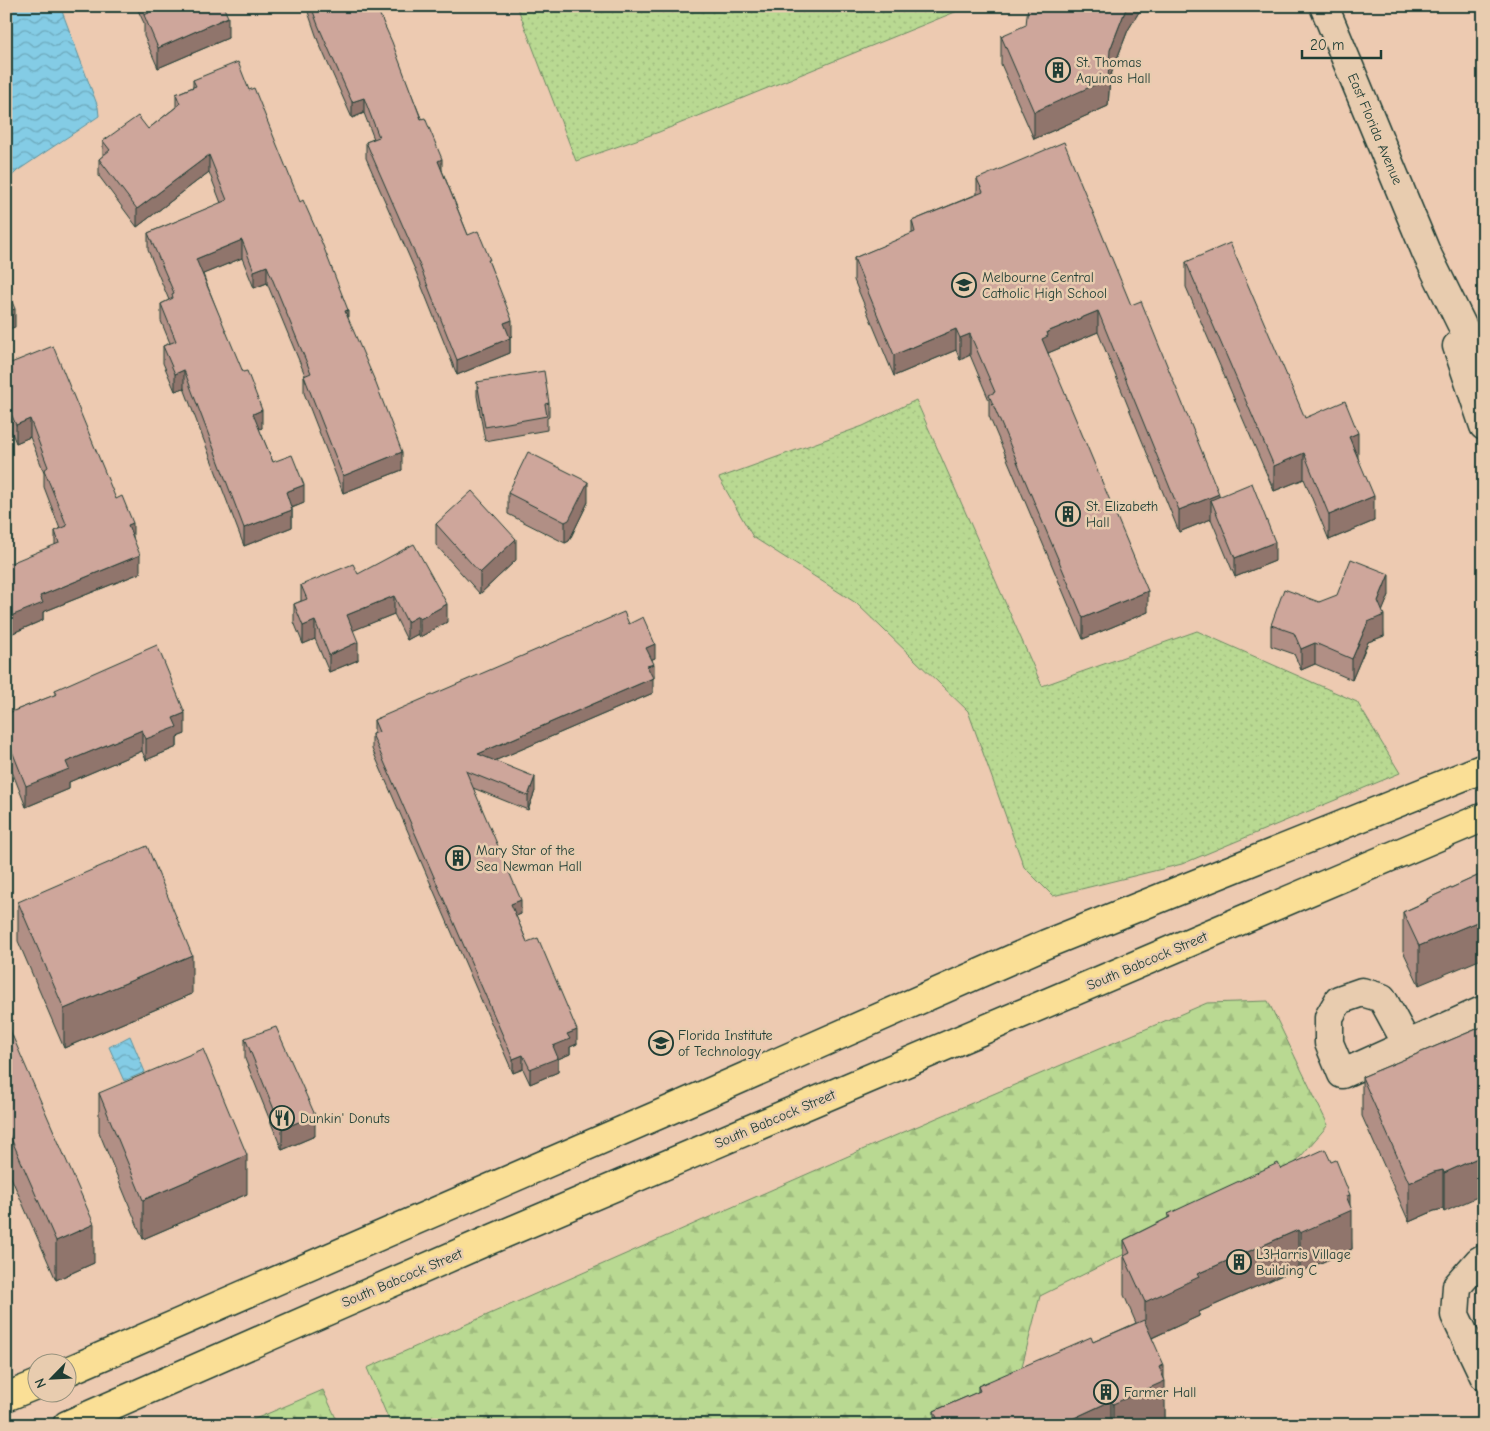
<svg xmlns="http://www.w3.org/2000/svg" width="1490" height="1431" font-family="'Comic Neue',sans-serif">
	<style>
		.grass { fill: url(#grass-dots); stroke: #6c8b63 }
		.forest { fill: url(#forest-firs); stroke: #6c8b63 }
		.water { fill: url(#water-waves); stroke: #5c939e }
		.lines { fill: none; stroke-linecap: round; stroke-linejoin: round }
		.minor-casing { stroke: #1f3d34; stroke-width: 31 }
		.major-casing { stroke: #1f3d34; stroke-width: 31 }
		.minor { stroke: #e8ccaf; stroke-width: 28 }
		.major { stroke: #fadf96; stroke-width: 28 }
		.wall { fill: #b18f85; stroke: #1f3d34 }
		.shaded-wall { fill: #90746c; stroke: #1f3d34 }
		.building { fill: #cea69b; stroke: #1f3d34 }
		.labels { text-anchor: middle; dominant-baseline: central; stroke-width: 5; stroke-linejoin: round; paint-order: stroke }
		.poi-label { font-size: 14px; fill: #1f3d34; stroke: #e8ccaf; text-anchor: start }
		.street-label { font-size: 14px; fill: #1f3d34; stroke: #e8ccaf }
	</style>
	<defs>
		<pattern id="grass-dots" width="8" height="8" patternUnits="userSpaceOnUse" patternTransform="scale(1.25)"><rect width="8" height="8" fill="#b9d992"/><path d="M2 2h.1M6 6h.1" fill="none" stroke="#9fbb7e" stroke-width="1.8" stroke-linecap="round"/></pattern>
		<pattern id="forest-firs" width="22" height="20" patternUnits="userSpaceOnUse" patternTransform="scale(1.25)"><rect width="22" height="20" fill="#b9d992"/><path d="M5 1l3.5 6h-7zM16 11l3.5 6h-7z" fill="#9fbb7e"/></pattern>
		<pattern id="water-waves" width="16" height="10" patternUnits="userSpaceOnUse" patternTransform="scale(1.25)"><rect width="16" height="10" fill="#84cce5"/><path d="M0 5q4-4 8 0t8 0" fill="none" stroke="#6ba7ba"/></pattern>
	</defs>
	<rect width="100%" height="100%" fill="#edcab1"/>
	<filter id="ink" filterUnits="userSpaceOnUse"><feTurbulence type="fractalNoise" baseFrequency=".02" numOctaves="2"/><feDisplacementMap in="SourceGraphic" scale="10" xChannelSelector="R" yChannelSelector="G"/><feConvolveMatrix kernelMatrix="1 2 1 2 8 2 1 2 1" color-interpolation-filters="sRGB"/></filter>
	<g filter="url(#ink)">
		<path class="grass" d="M517,6H960V10L659,132L576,161Z
			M916,400L1042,686L1197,631L1357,702L1400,773L1182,864L1053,896L1024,867L968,711L856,603L753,537L719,478L863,426Z"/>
		<path class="forest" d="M1268,1001L1328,1125L1262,1201L1207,1213L1040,1296L1019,1378L968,1425H391L367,1368L871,1146L1207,1003Z
			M323,1390L339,1425H241Z"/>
		<path class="water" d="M6,6H60L98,107L99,116L17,171L6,182Z
			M130,1036L145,1072L124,1081L109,1047Z"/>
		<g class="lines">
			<defs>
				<path id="minor" d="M1324,6L1426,252L1484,370
					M1457,346L1484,426
					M1407,1044L1382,998L1362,992L1339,1000L1329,1017V1043L1342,1074L1484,1010
					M1484,1258L1479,1261L1457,1286L1455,1315L1484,1376"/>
				<path id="major" d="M68,1371L665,1112L1046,944L1484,768
					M6,1397L38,1384
					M67,1425L480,1244L1484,817"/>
			</defs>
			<use href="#minor" class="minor-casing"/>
			<use href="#major" class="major-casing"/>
			<use href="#minor" class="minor"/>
			<use href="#major" class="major"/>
		</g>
		<path class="wall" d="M136,6H223L228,38L158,68L144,36V23Z
			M306,6H376L468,235L490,265L512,336L510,337V353L457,375L416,272L366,158V142L374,139L364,113L352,118L318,41Z
			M1139,12L1128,30L1110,77L1108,106L1034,139L1001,64V36Z
			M193,80L249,90L348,319L402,470L343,493L304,393V376L305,375L267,283L254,288L242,258L203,274L262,428L259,429L273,462L304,503L292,508V527L244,546L184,388L175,391L163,363V346L170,343L161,321V304L169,300L148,250V233L221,203L209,172L137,227L99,176V159L103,156V141L148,129L176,107V94L193,87Z
			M977,179L1131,305L1219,496L1275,561L1235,577L1211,519L1179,532L1098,332L1048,353V354L1148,612L1083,639L989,416V400L970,355L960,360L956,350L894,376L854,280V258L912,234V221L977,194Z
			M1186,262L1305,418L1358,458L1374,521L1329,540L1304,479L1274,491L1186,287Z
			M6,365L116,499L133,537L140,573L43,612V620L6,636L55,545V531L60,529L44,487V472L30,437L16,443L6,419Z
			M477,382L549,403V417L547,418V430L485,441L477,396Z
			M508,493L588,502L569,541L565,543L508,514Z
			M436,524L516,560L480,594L436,545Z
			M358,574L447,622L420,637L418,634L407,640L394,614L353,630L358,660L329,672L315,639L303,644L294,622V604L301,601V585Z
			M1389,595L1382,611L1384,636L1368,642L1352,680L1315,664L1301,670L1294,654L1271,646V625L1319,602Z
			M629,624L655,658L652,659L654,678H652L653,693L494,761L535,791L528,810L473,788L521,914L516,916L527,942L577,1044L570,1047V1054L558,1059V1072L530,1084L523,1069L513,1073L372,749V734H374V720Z
			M55,690L185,734L177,737V747L146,760L142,751L69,782V789L26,807L6,756V714L55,695Z
			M1484,873L1419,985L1403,951V912L1427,901V899Z
			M18,902L192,994L64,1048L18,941Z
			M6,1021L94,1263L56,1280L6,1166Z
			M1484,1026L1444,1212L1443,1209L1434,1211L1409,1222L1362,1116V1077Z
			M245,1038L315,1136L282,1150L245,1059Z
			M99,1093L247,1194L143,1239L99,1132Z
			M1281,1169L1350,1206L1352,1249L1300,1272L1298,1268L1199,1312V1316L1152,1338L1164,1379L1165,1420L1154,1425H934V1411L978,1392V1386L1093,1342L1136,1323L1124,1295V1240L1168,1218V1214Z"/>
		<path class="shaded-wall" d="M1127,6H1145L1139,12L1128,30L1110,77L1108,106L1034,139V112L1110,50Z
			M228,17V38L158,68V48Z
			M364,98V113L352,118V102Z
			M209,155V172L137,227V209Z
			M442,159V175L438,161Z
			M242,240V258L196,277V259Z
			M267,266V283L254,288V271Z
			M15,309V327L6,330V312Z
			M348,310V327L345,311Z
			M1098,311V332L1048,353V358L1042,339L1047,332Z
			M512,320V336L504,339V323Z
			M956,329V350L894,376V355Z
			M970,334V355L960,360V338Z
			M510,338V353L457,375V360Z
			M184,370V388L175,391V374Z
			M262,410V428L253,432V414Z
			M30,419V437L16,443V425Z
			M1358,433V459L1349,437Z
			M402,452V470L343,493V476Z
			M1304,453V479L1274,491V466Z
			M588,482V502L569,541L565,543V522Z
			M304,485V503L286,510V492Z
			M1219,494V516L1211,500V519L1179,532V510Z
			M1374,496V521L1329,540V515Z
			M292,510V527L244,546V528Z
			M133,523V541L128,525Z
			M516,539V560L480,594V573Z
			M1275,542V561L1235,577V558Z
			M140,555V573L43,612V620L6,636V618L40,596Z
			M1389,574V595L1380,617L1384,615V636L1368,642L1352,680V659L1368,622L1378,601Z
			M1148,591V612L1083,639V618Z
			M394,596V614L347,633V615Z
			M447,604V622L420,637V619Z
			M418,616V634L407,640V622Z
			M315,621V639L303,644V626Z
			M358,642V660L329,672V655Z
			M1315,643V664L1301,670V649Z
			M655,644V658L646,662V648Z
			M654,664V678L647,680V666Z
			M653,678V693L478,768V754Z
			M185,713V734L177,737V747L146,760V739L173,718Z
			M142,730V751L69,782V789L26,807V786L66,762Z
			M535,777V791L528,810V796Z
			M521,900V914L511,918V904Z
			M1484,919V958L1419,985V946Z
			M192,955V994L64,1048V1009Z
			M577,1030V1044L570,1047V1054L558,1059V1072L530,1084V1069L567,1034Z
			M523,1055V1069L513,1073V1059Z
			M315,1115V1136L282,1150V1129Z
			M247,1155V1194L143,1239V1200Z
			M1484,1155V1194L1444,1212V1173Z
			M1443,1170V1209L1434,1211L1409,1222V1183L1434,1172Z
			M1350,1195V1210H1352V1249L1300,1272V1233L1346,1196Z
			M94,1224V1263L56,1280V1241Z
			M1298,1230V1268L1199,1312V1316L1145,1341V1302L1197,1274Z
			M1164,1365V1381H1165V1420L1154,1425H1113V1404L1159,1367Z
			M1111,1401V1425H1059Z"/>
		<path class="building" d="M146,6H223L228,17L158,48L144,15L149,13Z
			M311,6H376L392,42L421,119L425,118L442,159L438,161L468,235L478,231L490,260H488L512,320L504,323L510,338L457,360L416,256L366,142L379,137L364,98L352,102L318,25Z
			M1028,6H1127L1110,50L1108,79L1034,112L1001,36L1026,25Z
			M238,62L249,90L254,88L300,202L303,200L322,243L348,310L345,311L375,381L402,452L343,476L304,376L311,373L267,266L254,271L242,240L196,259L243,372L247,371L262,410L253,414L273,462L292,455L304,485L286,492L292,510L244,528L184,370L175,374L163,346L176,341L161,304L173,298L172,294L174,293L148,233L227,200L209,155L137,209L99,159L110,150L103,141L138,116L148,129L180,104L176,94L196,86L193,80Z
			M1064,142L1131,305L1141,301L1219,494L1179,510L1098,311L1047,332L1048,336L1042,339L1148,591L1083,618L989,395L995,392L970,334L960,338L956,329L894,355L854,258L915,232L912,221L983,192L977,179Z
			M1230,243L1305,418L1345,401L1358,433L1349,437L1374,496L1329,515L1304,453L1274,466L1186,262Z
			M6,287L15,309L6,312Z
			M53,346L116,499L122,496L133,523L128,525L140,555L40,596L43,603L6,618V565L59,543L55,531L67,526L44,470L48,467L30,419L16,425L6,402V365Z
			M544,371L549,403L545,404L547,416L485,427L477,382Z
			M528,452L588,482L569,520L565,522L508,493Z
			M1252,483L1275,542L1235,558L1211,500Z
			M472,491L516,539L480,573L436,524Z
			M414,544L447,604L420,619L418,616L407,622L394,596L347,615L358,642L329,655L315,621L303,626L294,604L307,599L301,585L353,564L358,574Z
			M1351,559L1389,574L1378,601L1384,615L1368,622L1352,659L1315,643L1301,649L1294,633L1271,625L1284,589L1319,602L1337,595Z
			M624,612L629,624L643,617L655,644L646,648L654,664L647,666L653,678L478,754L535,777L528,796L466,771L521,900L511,904L527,942L538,938L577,1030L567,1034L570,1039L553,1046L558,1058L530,1069L523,1055L513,1059L372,734L379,732L374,720Z
			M157,645L185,713L173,718L177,727L146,739L142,730L66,762L69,769L26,786L6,736V714L57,694L55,690Z
			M147,846L192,955L64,1009L18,902Z
			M1484,873V919L1419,946L1403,912L1428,901L1427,899Z
			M6,1021L94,1224L56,1241L6,1127Z
			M1484,1026V1155L1444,1173L1443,1170L1434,1172L1409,1183L1362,1077Z
			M276,1027L315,1115L282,1129L245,1038Z
			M203,1049L247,1155L143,1200L99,1093Z
			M1325,1149L1331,1162L1336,1160L1350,1195L1346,1196L1352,1210L1300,1233L1298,1230L1197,1274L1199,1277L1145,1302L1124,1256L1130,1253L1124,1240L1170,1217L1168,1214L1278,1163L1281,1169Z
			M1144,1320L1164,1365L1159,1367L1165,1381L1113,1404L1111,1401L1059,1425H940L934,1411L980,1391L978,1386L1091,1337L1093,1342Z"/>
	</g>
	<defs>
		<symbol id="building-ring" viewBox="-11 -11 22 22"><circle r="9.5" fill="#e8ccaf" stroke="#1f3d34" stroke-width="1.5"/><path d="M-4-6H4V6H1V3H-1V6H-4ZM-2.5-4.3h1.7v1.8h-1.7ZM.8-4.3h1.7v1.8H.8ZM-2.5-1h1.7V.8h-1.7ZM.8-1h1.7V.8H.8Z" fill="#1f3d34"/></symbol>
		<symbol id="school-ring" viewBox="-11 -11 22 22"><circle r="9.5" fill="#e8ccaf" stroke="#1f3d34" stroke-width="1.5"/><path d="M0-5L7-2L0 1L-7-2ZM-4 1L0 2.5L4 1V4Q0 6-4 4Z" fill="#1f3d34"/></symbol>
		<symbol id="university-ring" viewBox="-11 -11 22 22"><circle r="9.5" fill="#e8ccaf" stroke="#1f3d34" stroke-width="1.5"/><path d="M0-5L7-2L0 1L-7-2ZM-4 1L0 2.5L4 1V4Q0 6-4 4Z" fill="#1f3d34"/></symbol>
		<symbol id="restaurant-ring" viewBox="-11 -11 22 22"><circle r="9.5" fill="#e8ccaf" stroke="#1f3d34" stroke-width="1.5"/><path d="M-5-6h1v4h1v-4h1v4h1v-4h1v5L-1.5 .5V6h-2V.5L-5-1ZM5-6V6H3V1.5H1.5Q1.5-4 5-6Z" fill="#1f3d34"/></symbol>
	</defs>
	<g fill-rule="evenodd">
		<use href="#building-ring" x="1044" y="56" width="28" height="28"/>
		<use href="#school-ring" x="950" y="271" width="28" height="28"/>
		<use href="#building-ring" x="1054" y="500" width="28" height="28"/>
		<use href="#building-ring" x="444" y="844" width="28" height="28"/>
		<use href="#university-ring" x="647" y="1029" width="28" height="28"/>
		<use href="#restaurant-ring" x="268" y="1104" width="28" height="28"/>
		<use href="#building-ring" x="1225" y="1248" width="28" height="28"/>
		<use href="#building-ring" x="1092" y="1378" width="28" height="28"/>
	</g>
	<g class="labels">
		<g class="poi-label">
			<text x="1076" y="62">St. Thomas<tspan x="1076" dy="16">Aquinas Hall</tspan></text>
			<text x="982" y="277">Melbourne Central<tspan x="982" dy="16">Catholic High School</tspan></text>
			<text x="1086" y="506">St. Elizabeth<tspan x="1086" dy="16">Hall</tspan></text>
			<text x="476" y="850">Mary Star of the<tspan x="476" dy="16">Sea Newman Hall</tspan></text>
			<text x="678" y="1035">Florida Institute<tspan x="678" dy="16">of Technology</tspan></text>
			<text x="300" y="1118">Dunkin' Donuts</text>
			<text x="1256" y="1254">L3Harris Village<tspan x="1256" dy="16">Building C</tspan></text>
			<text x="1124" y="1392">Farmer Hall</text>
		</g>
		<g class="street-label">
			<text transform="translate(1375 129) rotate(67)">East Florida Avenue</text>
			<text transform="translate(1147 961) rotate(-23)">South Babcock Street</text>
			<text transform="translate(775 1119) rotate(-23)">South Babcock Street</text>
			<text transform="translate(402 1278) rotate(-23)">South Babcock Street</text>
		</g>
	</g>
	<rect width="1490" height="1431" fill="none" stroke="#e8ccaf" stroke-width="25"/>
	<rect x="12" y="12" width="1465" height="1406" fill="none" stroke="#1f3d34" stroke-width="2" filter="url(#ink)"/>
	<g transform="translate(52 1378) rotate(246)"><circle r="24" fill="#e8ccaf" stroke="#98937e"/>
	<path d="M0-4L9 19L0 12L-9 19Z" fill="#1f3d34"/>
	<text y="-8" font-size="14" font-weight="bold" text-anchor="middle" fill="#1f3d34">N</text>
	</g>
	<path d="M1302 50v8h79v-8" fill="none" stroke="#1f3d34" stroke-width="2.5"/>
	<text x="1310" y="50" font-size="15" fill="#1f3d34" stroke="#e8ccaf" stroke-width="4" paint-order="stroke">20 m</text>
</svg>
